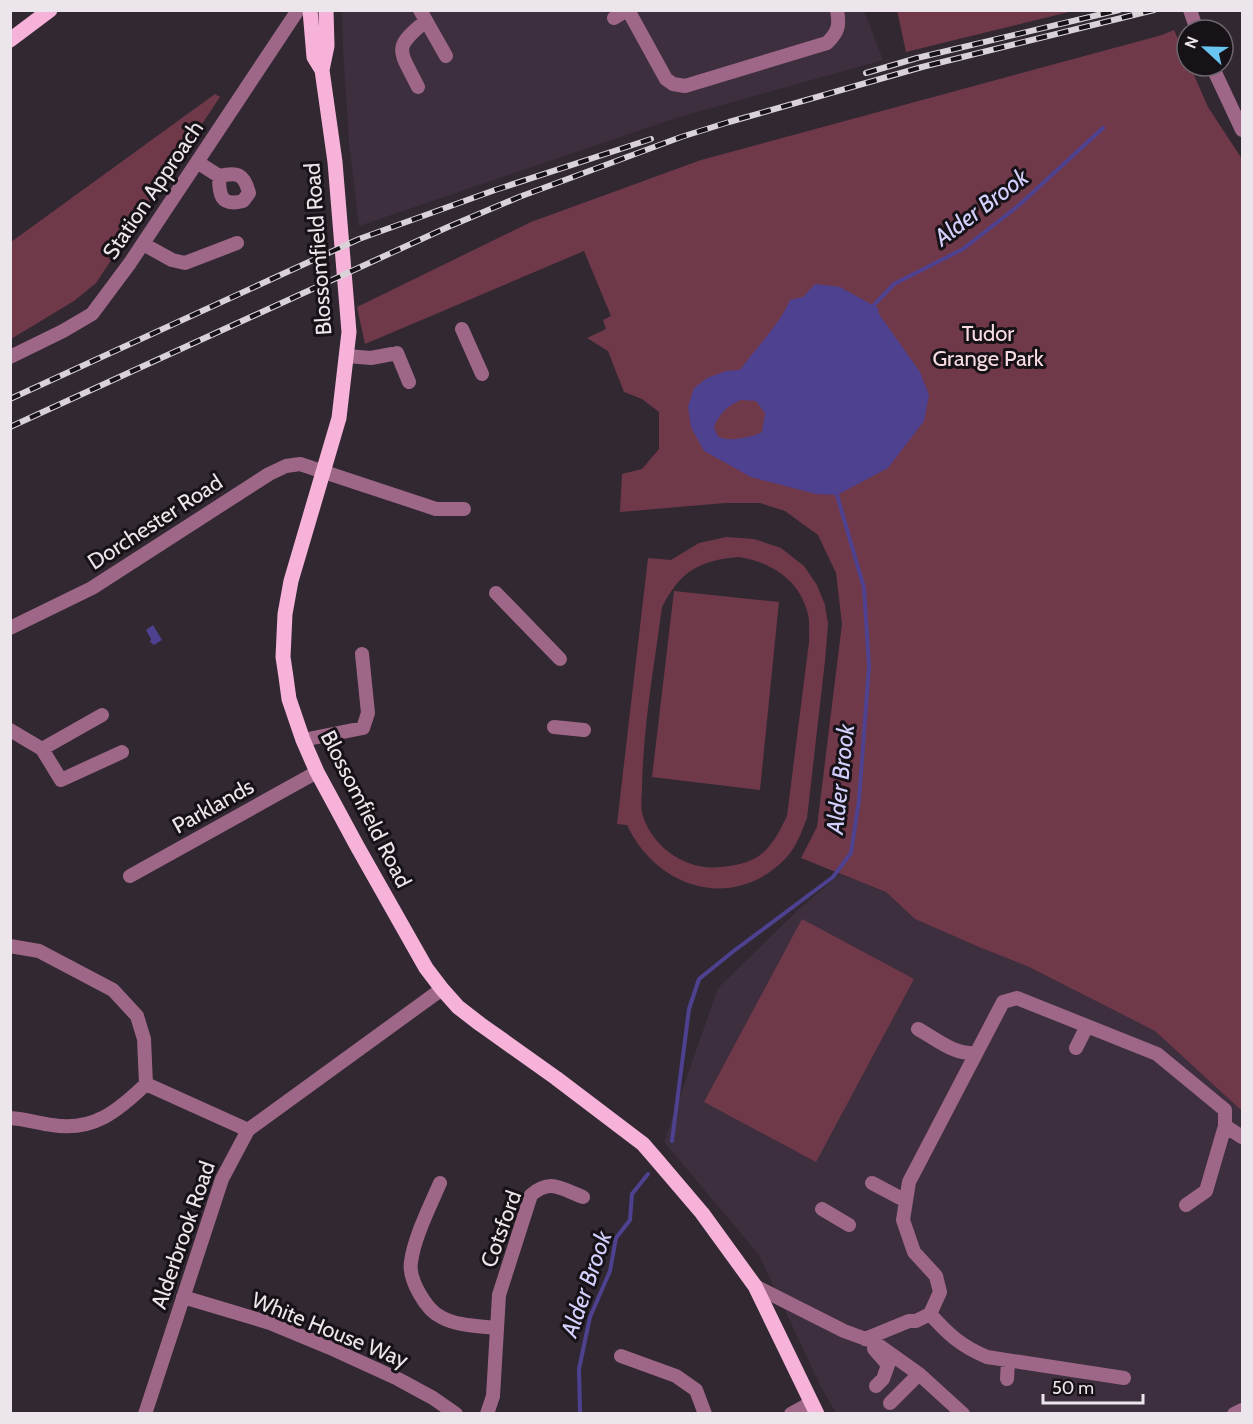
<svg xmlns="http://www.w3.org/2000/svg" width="1253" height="1424" font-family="Cabin,sans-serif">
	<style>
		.built { fill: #3d2f3e }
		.green { fill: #703949; fill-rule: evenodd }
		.water { fill: #4e4190; fill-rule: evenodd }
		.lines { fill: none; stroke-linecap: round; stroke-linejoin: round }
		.stream { stroke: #4e4190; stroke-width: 4 }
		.minor { stroke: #9e6787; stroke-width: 14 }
		.major { stroke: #f7b2da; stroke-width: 15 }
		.rail-casing { stroke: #d9d2d9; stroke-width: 6 }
		.rail { stroke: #171217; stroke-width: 4; stroke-dasharray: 11; stroke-linecap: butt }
		.labels { text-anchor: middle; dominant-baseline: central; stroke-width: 6; stroke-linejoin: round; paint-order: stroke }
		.street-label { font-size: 22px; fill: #ece5ec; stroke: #171217 }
		.park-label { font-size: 22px; fill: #f7dce2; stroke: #171217 }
		.water-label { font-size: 24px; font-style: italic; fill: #d3d0fd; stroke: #171217 }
	</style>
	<rect width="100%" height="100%" fill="#312831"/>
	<path class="built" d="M342,11H864L883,60L676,118L359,226L349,143L343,50Z
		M840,874L886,892L915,919L979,947L1029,967L1155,1031L1242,1111V1413H836L820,1385L759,1255L664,1142L718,988L799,909Z"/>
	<path class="green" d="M897,10H1073V11L906,52Z
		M1174,30L1187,59V66H1190L1208,107L1242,159V1111L1155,1031L1029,967L979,947L915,919L886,892L801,858L817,827L842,624L836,573L818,535L785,511L760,503H725L620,512L622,474L642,469L659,449V412L642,399L624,392L608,351L587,338L606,329L603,320L611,316L584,251L365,344L357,307L531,222L701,160L1162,35Z
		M215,94L220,97L96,283L74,301L11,339V242Z
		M726,537L754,539L781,548L804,566L817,585L825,605L828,624L825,661L807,818C801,833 796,848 785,859C733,912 657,889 627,825L617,824L648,558L671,560L699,543ZM739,557C771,562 800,580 808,614C810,623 809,633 809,642L787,816C770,851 760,864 720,867C687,871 653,848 643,816C640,808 642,796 642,788C643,728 654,667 662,607C680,572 699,560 739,557Z
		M674,591L779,602L760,790L652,777Z
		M802,919L914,979L816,1162L704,1102Z"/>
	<path class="water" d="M815,284L840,287L878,308L879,314L920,372L929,395L924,421L888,468L837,495L816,494L751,477L704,451L691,427L688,407L694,388L707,378L726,371L740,370C757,346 778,327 790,300L803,297ZM741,400L756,401L765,413L762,432C754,437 725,443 718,436C716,434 715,429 714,427C720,413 727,406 741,400Z
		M153,625L162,640L154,645L150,642L151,639L146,630Z"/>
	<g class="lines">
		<path class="stream" d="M874,305L894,284L963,249L1018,206L1103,128
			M672,1141L689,1009L699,979L735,950L833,877L851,853L859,800L869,666L864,588L837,495
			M580,1414L579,1369L590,1317L610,1271L616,1238L630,1220L632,1194L648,1174"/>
		<path class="minor" d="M420,10L446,56
			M628,10L666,79L673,84L685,86L827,43C838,32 840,26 837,10
			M1190,10L1197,30
			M614,18L627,10
			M1212,66L1242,130
			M418,87C400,50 391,49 426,21
			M197,162L219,176C237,172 244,173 249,193L243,201C220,207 219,194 219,176
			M143,244L172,260L185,263L237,243
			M462,329L482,374
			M397,353L409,382
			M347,356L371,358L392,354
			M10,357L63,331L92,314L130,263L298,10
			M496,593L560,659
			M10,628L92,588L269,474L286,466L300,464L436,509H464
			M554,727L584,730
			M10,730L42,749L61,780L122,752
			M303,740L363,728L368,713L362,654
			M42,749L102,715
			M130,876L317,772
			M10,946L39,951L113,990L137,1016L144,1039L146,1084L248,1130
			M918,1029C938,1040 954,1055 976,1053
			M1076,1048L1087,1026
			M10,1118C25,1119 38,1123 52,1125C93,1132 118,1111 146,1084
			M440,1183C430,1206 414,1238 411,1262C408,1279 426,1310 441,1317C457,1326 478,1326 496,1328
			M872,1183L906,1201
			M1186,1205L1206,1191L1225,1126
			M822,1209L849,1225
			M755,1286L844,1331L874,1342L919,1374L963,1414
			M183,1297L270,1323L328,1347L398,1379L433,1398L456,1414
			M930,1314C949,1335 961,1346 987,1357L1124,1378
			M865,1339L909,1321H916L930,1314L940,1292L936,1276L914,1252L903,1220L909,1182L1003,1002L1017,998L1157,1054L1225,1110V1126L1242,1137
			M874,1349L888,1365L883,1379L876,1386
			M621,1356L676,1376L696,1390L705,1414
			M1007,1379L1008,1361
			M890,1403L919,1374
			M145,1414L222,1179L248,1130L442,989
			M487,1414L493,1396L499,1295L531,1195C551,1178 561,1189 583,1197
			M791,1414L811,1403
			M1234,1414L1242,1410"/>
		<path class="major" d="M310,10L314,57L322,70
			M326,10L327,46L322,70L335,162L349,332L339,418L291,581L285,614L283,657L286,677L289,699L303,740L317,772L357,846L426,968L442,989L458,1007L480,1024L556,1078L643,1144L656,1159L702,1213L755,1286L817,1414
			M10,40L50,10"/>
		<defs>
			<path id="rail" d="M866,73L917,58L1119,10
				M10,399L359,239L495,190L651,139
				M10,427L448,227L519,197L681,137L729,122L922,67L1154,10"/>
		</defs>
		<use href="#rail" class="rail-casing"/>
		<use href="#rail" class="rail"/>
	</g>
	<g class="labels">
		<g class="street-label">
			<text transform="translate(153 190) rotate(-56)">Station Approach</text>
			<text transform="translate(318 249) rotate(-94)">Blossomfield Road</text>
			<text transform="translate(155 522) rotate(-33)">Dorchester Road</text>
			<text transform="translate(213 806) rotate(-29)">Parklands</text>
			<text transform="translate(366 809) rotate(63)">Blossomfield Road</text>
			<text transform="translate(501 1229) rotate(-70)">Cotsford</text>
			<text transform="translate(183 1235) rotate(-71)">Alderbrook Road</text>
			<text transform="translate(330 1330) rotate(22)">White House Way</text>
		</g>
		<g class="park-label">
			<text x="988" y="333">Tudor<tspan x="988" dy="25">Grange Park</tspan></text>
		</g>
		<g class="water-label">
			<text transform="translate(981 207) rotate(-37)">Alder Brook</text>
			<text transform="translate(840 779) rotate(-84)">Alder Brook</text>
			<text transform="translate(586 1284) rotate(-71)">Alder Brook</text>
		</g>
	</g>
	<rect width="1253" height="1424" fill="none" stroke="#ece5ec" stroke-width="24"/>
	<g transform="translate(1205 48) rotate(292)"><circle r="28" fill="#171217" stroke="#6c666c" stroke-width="1.5"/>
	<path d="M0-4.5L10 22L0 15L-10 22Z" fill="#68c4f0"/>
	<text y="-9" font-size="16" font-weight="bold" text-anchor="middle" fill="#ece5ec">N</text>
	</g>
	<path d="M1043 1394v9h100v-9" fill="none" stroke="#ece5ec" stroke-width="3"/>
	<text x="1052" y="1394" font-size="18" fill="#ece5ec" stroke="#171217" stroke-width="4.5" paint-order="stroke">50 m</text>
</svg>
